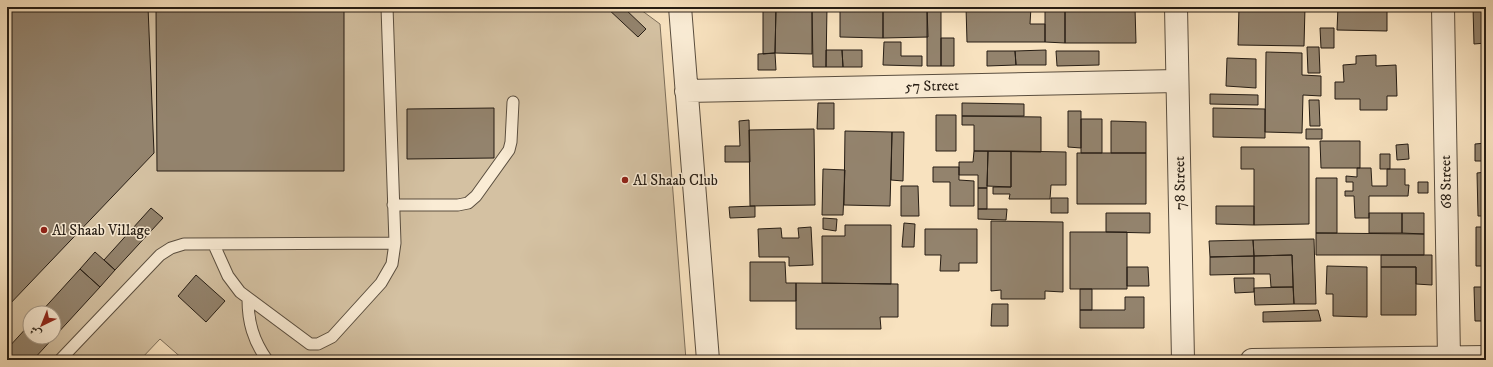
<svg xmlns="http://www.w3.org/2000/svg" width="1493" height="367" font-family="'IM FELL DW Pica',Amiri,serif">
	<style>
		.green { fill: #d4c1a2; stroke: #7d6f5b; fill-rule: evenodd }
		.building { fill: #93836d; stroke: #261d14 }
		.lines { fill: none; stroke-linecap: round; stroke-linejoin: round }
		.lane-casing { stroke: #5a4e3f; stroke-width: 13 }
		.street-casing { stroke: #5a4e3f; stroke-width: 24 }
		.lane { stroke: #faecd5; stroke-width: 11 }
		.street { stroke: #faecd5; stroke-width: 22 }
		.poi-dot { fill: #8f2418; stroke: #faecd5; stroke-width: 1.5 }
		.labels { text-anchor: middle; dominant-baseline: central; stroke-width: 3; stroke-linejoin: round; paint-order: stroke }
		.street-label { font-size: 15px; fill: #261d14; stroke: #faecd5 }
		.poi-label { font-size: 15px; fill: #261d14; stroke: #faecd5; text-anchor: start }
	</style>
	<rect width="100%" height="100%" fill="#f8e2bf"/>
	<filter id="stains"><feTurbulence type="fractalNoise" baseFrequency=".005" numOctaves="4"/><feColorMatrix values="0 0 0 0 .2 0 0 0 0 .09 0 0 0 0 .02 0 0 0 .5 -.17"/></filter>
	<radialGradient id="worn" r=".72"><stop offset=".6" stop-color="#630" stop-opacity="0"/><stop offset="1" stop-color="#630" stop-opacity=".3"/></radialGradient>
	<path class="green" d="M7,7H637L660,24L686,360H184L160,339L140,360H7ZM30,313H54V337H30Z"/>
	<path class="building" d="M7,7H148L154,153L7,307Z
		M156,7H344V171H157Z
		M606,7H623L646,29L638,37Z
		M763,7H776L775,53L763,54Z
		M776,7H812V54L775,53Z
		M812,7H827L826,67H813Z
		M840,7H883V38L840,37Z
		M883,7H927L928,37L883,38Z
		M927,7H941V66H927Z
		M966,7H1031L1030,24H1045V42H967Z
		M1239,7H1305L1304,46L1238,45Z
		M1338,7H1387V31L1337,30Z
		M1473,7H1486V43L1474,44Z
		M1045,8H1065V43L1045,42Z
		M1065,8H1135L1136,43H1065Z
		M1320,28H1334V48H1321Z
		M941,38H954V66H941Z
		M884,42H901V56H922V66L883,65Z
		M1307,47H1319L1320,73H1308Z
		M826,50H842L843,67H826Z
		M842,50H862V67H843Z
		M1046,50V65H1016L1015,51Z
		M987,51H1015L1016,65L987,66Z
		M1056,51H1099V65L1057,66Z
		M1266,52L1302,53V75L1321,76V96L1303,95L1302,133L1265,132Z
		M775,53L776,70H758V54Z
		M1376,55V66L1396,65L1397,96H1387V110H1360V99H1335V82H1344L1343,65L1356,64V56Z
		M1227,58L1256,59V88L1226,86Z
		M1210,94L1258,95V105L1210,104Z
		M1309,100H1319L1320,126H1310Z
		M818,103H834V129H817Z
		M962,103L1024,104V116H962Z
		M494,108V158L407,159V109Z
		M1213,108L1265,109V138L1213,137Z
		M1068,111H1081V148L1068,147Z
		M936,115H956V151H936Z
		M962,116L1041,117V152L974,151V125H962Z
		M1081,119H1102V153H1081Z
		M749,120L750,162H725V146H740L739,121Z
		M1111,121L1146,122V153H1111Z
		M814,129L815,205L750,206L749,130Z
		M1306,129H1322V139H1306Z
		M1482,129H1486V139L1483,140Z
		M845,131L892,132L890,206L844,205Z
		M892,132H904L903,181L891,180Z
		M1320,141H1360V168H1321Z
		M1486,143V161H1475V144Z
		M1408,144L1409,159L1397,160L1396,145Z
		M1241,147H1309V224L1254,225V169H1241Z
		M974,151H988L987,188H978V175H959V162H973Z
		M988,151H1011V187L987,186Z
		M1011,151L1066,152V185H1051L1050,199H1009L1010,194H993V187H1011Z
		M1077,153H1146V204H1077Z
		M1380,154H1390V169H1380Z
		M933,167H959V180L974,181V206H950V182H933Z
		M1357,168H1371L1372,186H1387V169H1405V185H1409L1408,196H1369V218H1355L1354,196H1345V191H1353V182H1346V176L1357,177Z
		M823,169L845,170L843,215H822Z
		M1486,172V216H1478L1477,173Z
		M1316,178H1337V233H1316Z
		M1418,182H1428V193H1418Z
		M901,186H918L919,216H901Z
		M978,188H987V209H978Z
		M1051,198H1068V213H1051Z
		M755,206V217L730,218L729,207Z
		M1216,206H1254V225L1216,224Z
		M151,208L163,218L115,270L104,260Z
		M978,209H1007L1006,220L978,219Z
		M1106,213H1150V233L1106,232Z
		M1369,213H1402V233H1369Z
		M1402,213H1424V234L1402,233Z
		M823,218L837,219L836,231L823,229Z
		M991,221L1063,222V292L1045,291V299H1001V290L991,291Z
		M904,223L915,224L914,247H902Z
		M845,225H891V284L822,283V236H845Z
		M811,227L813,265L789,266V257H759L758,229L781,228L782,238H799L798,228Z
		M1476,227H1486V266H1476Z
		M925,229H977V263H959V271H940L941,255H925Z
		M1070,232H1127V289H1070Z
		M1316,233L1424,234V255H1316Z
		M1314,239L1316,304H1294L1292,255L1254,256L1253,240Z
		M1253,240L1254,256L1210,257L1209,241Z
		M95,252L115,270L100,287L80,269Z
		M1292,255L1293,287H1271L1270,274H1254V256Z
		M1381,255H1432V285L1416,284V267H1381Z
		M1254,256V274L1210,275V257Z
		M750,262H785L786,283H796V301H750Z
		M1327,266L1367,267V317L1333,316V294H1326Z
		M1127,267H1148L1149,286H1127Z
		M1381,267H1416V315H1381Z
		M80,269L100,287L33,360H7V349L30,324V337H54V313H40Z
		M196,275L225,301L206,322L178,296Z
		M1234,278H1254V292L1235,293Z
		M796,283L898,284V317H880L881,329H796Z
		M1293,287L1294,304L1255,305L1254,288Z
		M1474,287H1486V321H1475Z
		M1080,289H1092V310H1080Z
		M1125,297H1144V328H1080V310H1125Z
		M992,304H1008V326H991Z
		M1318,310L1321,321L1263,322V312Z"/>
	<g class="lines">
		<defs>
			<path id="lane" d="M393,205H458L468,203L476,196L509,150L511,142L513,102
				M214,245L228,276L240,292L310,344H318L332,337L381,283L392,264L395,243L387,7
				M248,299C248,322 253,340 267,360
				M60,360L160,255L171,248L184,244L395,243"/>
			<path id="street" d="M680,7L708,360
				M1176,7L1183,360
				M1443,7L1449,358
				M686,91L1177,81
				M1252,360L1486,357"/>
		</defs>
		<use href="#lane" class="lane-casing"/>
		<use href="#street" class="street-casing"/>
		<use href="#lane" class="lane"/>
		<use href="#street" class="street"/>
	</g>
	<g class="poi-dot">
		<circle cx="625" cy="180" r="4"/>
		<circle cx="44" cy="230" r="4"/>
	</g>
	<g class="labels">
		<g class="street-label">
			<text transform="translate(932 86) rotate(-1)">57 Street</text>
			<text transform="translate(1446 182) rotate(-91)">68 Street</text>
			<text transform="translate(1180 183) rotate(-91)">78 Street</text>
		</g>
		<g class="poi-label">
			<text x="633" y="180">Al Shaab Club</text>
			<text x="52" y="230">Al Shaab Village</text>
		</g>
	</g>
	<rect width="1493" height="367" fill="none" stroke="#f8e2bf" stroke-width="24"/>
	<rect x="8" y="8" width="1477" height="351" fill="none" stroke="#261d14" stroke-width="2"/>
	<rect x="12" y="12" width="1469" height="343" fill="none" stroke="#261d14"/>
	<g transform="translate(42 325) rotate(223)"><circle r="19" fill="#faecd5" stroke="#a59988"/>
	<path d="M0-3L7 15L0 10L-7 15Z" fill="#8f2418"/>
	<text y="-6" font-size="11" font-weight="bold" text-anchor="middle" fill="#261d14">ش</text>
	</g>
	<rect width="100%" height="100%" filter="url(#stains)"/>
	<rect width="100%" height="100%" fill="url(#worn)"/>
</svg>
